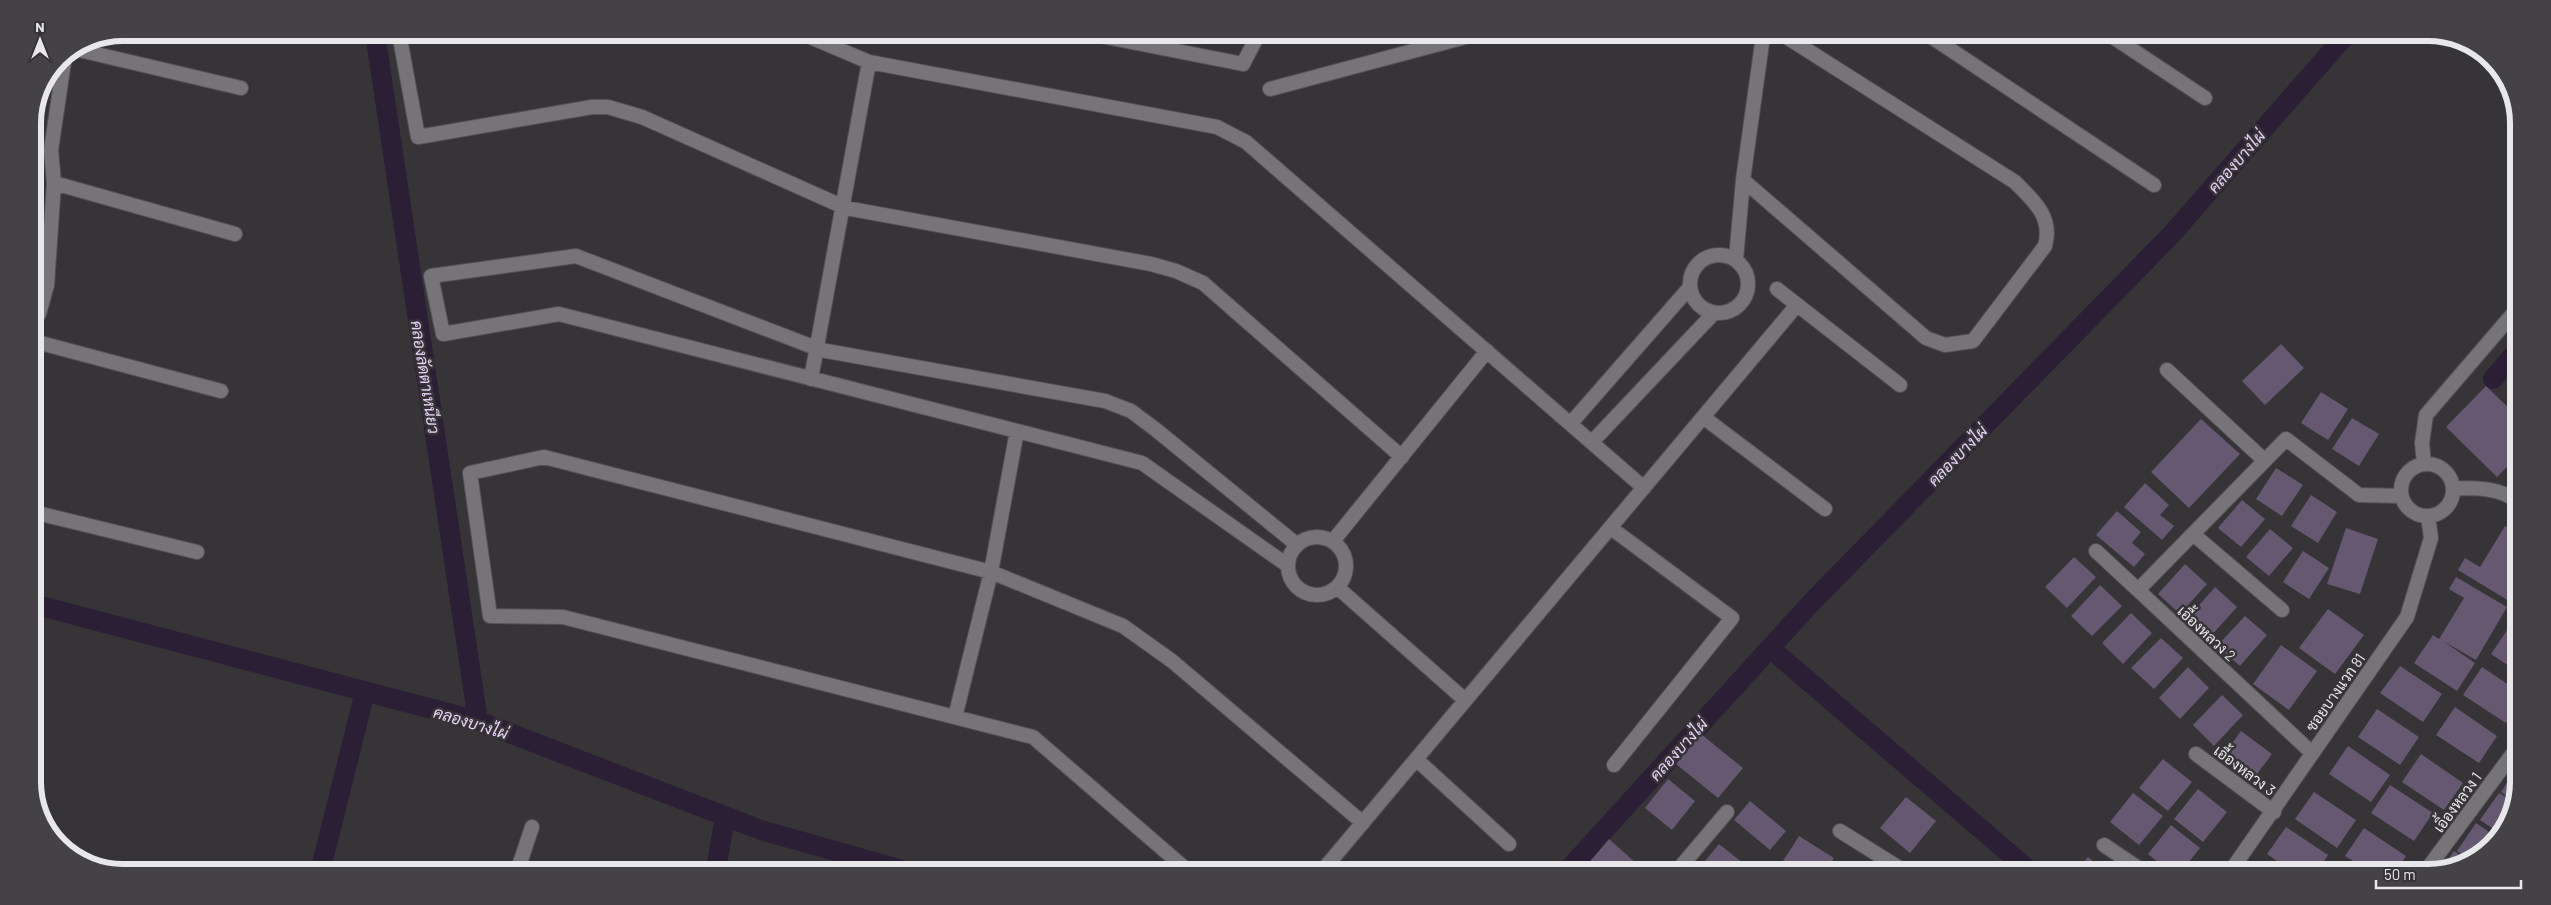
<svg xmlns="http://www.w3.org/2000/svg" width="2551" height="905" font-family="Barlow,Sarabun,sans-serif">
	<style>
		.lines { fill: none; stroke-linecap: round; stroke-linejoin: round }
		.canal { stroke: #2b1f35; stroke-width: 20 }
		.building { fill: #655870 }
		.minor-casing { stroke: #525154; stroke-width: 16 }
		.minor { stroke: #767478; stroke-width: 14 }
		.labels { text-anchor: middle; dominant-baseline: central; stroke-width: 5; stroke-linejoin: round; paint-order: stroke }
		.street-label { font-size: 15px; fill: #e8e7e9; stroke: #363437 }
		.water-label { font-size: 16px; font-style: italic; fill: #e8d3fa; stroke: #363437 }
		.rim { fill: none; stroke: #e8e7e9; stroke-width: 6 }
	</style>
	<rect width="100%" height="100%" fill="#363437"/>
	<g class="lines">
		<path class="canal" d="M375,33L478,721
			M2493,379L2517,351
			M33,604L478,721L761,830L899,869
			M1771,649L2031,872
			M321,868L365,692
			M716,869L725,817
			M1567,871L1811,603L2171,235L2344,37"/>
	</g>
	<path class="building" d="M2281,344L2304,368L2265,405L2242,381Z
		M2486,386L2516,415V458L2497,477L2446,427Z
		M2321,392L2348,409L2328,440L2301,423Z
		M2352,418L2379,434L2359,466L2332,449Z
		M2201,419L2240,454L2189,508L2151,472Z
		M2276,468L2303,485L2282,516L2256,499Z
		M2145,483L2169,505L2160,515L2174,526L2162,540L2124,507Z
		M2311,495L2337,512L2318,543L2291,526Z
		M2242,500L2265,519L2241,547L2218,528Z
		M2117,511L2141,532L2132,543L2145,554L2134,567L2096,535Z
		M2505,526L2516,532L2515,591L2509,601L2458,570L2465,558L2480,567Z
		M2346,528L2378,539L2360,594L2327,584Z
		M2270,529L2293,548L2269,576L2246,557Z
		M2303,551L2329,568L2309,599L2283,582Z
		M2074,557L2096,577L2067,608L2045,587Z
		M2185,564L2207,584L2180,614L2158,594Z
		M2456,577L2507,607L2476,660L2443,641L2475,663L2457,691L2414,663L2433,635L2439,639L2464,598L2449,589Z
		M2100,585L2122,606L2092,636L2071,616Z
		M2215,587L2237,607L2210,637L2188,618Z
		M2328,609L2364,635L2335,674L2299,648Z
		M2131,613L2152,633L2123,664L2102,643Z
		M2245,616L2267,635L2240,666L2217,646Z
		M2510,626L2515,630V670L2491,654Z
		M2161,638L2183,658L2154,689L2131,668Z
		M2281,645L2317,671L2289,710L2253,684Z
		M2400,666L2442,694L2423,722L2380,693Z
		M2188,667L2209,688L2180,719L2159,698Z
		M2482,667L2515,689L2514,711L2506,723L2463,695Z
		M2222,695L2243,715L2214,746L2193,725Z
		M2455,707L2497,736L2479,763L2436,735Z
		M2377,709L2419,737L2400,765L2358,737Z
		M2241,731L2272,754L2254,778L2223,756Z
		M1701,734L1743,768L1718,798L1676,764Z
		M2348,746L2390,775L2371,802L2329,774Z
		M2421,754L2463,783L2444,810L2402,782Z
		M2163,759L2192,782L2168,811L2139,788Z
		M2514,772V801L2501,792Z
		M1668,779L1695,801L1672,830L1645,808Z
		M2390,785L2433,813L2414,841L2371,813Z
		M2198,789L2227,812L2203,842L2174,819Z
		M2314,792L2356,820L2337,848L2295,819Z
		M2133,793L2163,816L2139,845L2110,822Z
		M2499,793L2514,802V810L2498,832L2480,820Z
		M1906,797L1936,821L1910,853L1880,828Z
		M1750,801L1786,831L1770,850L1734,820Z
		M2476,823L2495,836L2483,854L2469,859L2457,851Z
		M2171,825L2200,848L2181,872H2170L2148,854Z
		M2286,827L2328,855L2317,872H2293L2267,854Z
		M2364,828L2406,856L2396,872H2370L2345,856Z
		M1799,836L1834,858L1826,871H1801L1783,861Z
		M1609,839L1637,864L1631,871H1582Z
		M1719,844L1753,871H1697Z
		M2454,851L2466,859L2443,867Z
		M2088,857L2106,872H2076Z
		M2338,864L2350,872H2332Z"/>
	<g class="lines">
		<defs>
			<path id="minor" d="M399,33L418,137L592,107H608L642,117L846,208L1151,264L1176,271L1203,283L1402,457
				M803,34L869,62L1217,127L1246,142L1644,488
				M1091,34L1243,64L1258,35
				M1930,36L2154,185
				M2113,37L2205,98
				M75,49L241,88
				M1270,89L1473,35
				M1743,180L1926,338L1945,345L1973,341L2045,246C2053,217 2034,201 2015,182L1785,36
				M54,183L235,234
				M1690 284a29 29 0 1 1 58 0a29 29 0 1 1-58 0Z
				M1736,259L1743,180L1763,36
				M1777,289L1900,385
				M33,322L39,314L47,285L54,183L51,150L65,55
				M33,341L221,391
				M2167,370L2264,460
				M811,379L869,62
				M1703,417L1825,509
				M1571,423L1690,287
				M1592,442L1714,313
				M2424,463L2422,443L2426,415L2517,309
				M2401 490a26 26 0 1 1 52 0a26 26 0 1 1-52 0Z
				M2453,488C2473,488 2500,487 2516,501
				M33,512L197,552
				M1611,528L1732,618L1614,765
				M2193,534L2282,610
				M1288 566a29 29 0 1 1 58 0a29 29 0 1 1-58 0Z
				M1333,541L1487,351
				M2096,551L2138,590
				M1287,565L1142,463L559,314L443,334L431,276L576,256L821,350L1105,401L1131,411L1155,429L1296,544
				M1337,587L1465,700
				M955,717L991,572L1017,431
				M2312,753L2138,590L2286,439L2359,495L2401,496
				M2196,754L2274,812
				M1416,759L1509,844
				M1840,831L1904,871
				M2104,845L2144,872
				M518,869L532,827
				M1187,870L1033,737L563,617L490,616L470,473L544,457L991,572L1123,626L1172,661L1363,823
				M1323,870L1797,305
				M1677,871L1727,812
				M2230,872L2407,617L2431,538L2428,516
				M2425,872L2514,752"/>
		</defs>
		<use href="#minor" class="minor-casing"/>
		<use href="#minor" class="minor"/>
	</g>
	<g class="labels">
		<g class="street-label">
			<text transform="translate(2207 633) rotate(43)">เอื้องหลวง 2</text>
			<text transform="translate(2335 692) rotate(-55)">ซอยบางแวก 81</text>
			<text transform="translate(2245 770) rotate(37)">เอื้องหลวง 3</text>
			<text transform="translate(2457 802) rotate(-54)">เอิ้องหลวง 1</text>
		</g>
		<g class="water-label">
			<text transform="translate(2236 161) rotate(-49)">คลองบางไผ่</text>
			<text transform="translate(426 377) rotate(81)">คลองลัดตาเหนียว</text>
			<text transform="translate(1957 455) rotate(-46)">คลองบางไผ่</text>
			<text transform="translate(471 722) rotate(17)">คลองบางไผ่</text>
			<text transform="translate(1678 749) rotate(-48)">คลองบางไผ่</text>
		</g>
	</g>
	<path d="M0 0H2551V905H0ZM123 41H2428A82 82 0 0 1 2510 123V782A82 82 0 0 1 2428 864H123A82 82 0 0 1 41 782V123A82 82 0 0 1 123 41Z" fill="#444245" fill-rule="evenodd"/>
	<path class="rim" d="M123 41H2428A82 82 0 0 1 2510 123V782A82 82 0 0 1 2428 864H123A82 82 0 0 1 41 782V123A82 82 0 0 1 123 41Z"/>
	<g transform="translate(40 40)" stroke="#363437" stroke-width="4" paint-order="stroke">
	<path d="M0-4L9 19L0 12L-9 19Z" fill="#e8e7e9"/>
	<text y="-8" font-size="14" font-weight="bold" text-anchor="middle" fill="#e8e7e9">N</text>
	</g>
	<path d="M2376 880v8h145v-8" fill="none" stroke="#e8e7e9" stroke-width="2.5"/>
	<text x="2384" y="880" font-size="15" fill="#e8e7e9" stroke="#363437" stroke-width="4" paint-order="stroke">50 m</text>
</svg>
